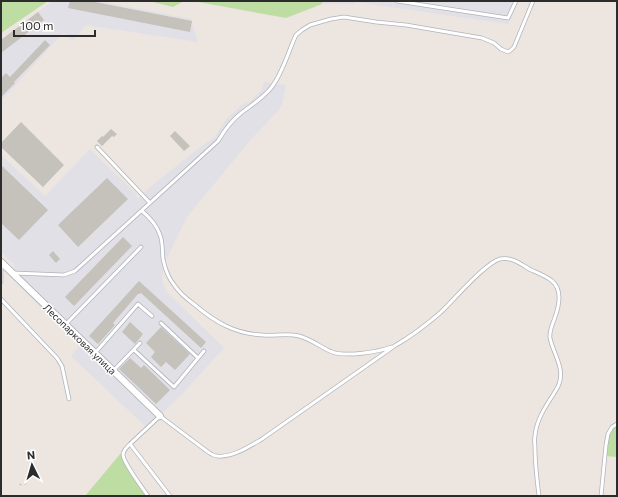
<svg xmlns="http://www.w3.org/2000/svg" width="618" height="497" font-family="Commissioner,sans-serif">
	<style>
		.industrial { fill: #e1e0e6 }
		.green { fill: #bddda2 }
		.building { fill: #c5c1bb }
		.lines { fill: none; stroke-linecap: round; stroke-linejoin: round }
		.lane-casing { stroke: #b0b3bb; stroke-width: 4.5 }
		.street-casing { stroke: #b0b3bb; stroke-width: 8 }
		.path { stroke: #c4c4c4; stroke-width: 1; stroke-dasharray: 3 2; stroke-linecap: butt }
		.lane { stroke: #fff; stroke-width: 3 }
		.street { stroke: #fff; stroke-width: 6 }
		.labels { text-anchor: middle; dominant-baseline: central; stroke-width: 3; stroke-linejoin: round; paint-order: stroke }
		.street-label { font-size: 10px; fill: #2c2c2c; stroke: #fff }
	</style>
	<rect width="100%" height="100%" fill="#ece5e0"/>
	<path class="industrial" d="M53,1H98L191,19L198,42L86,25L73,41L63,33L1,101V40Z
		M324,1H519L508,24L356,2L354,4H322Z
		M264,82L286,85L282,105L277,112L252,138L187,217L164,264L162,277L163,285L167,292L224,348L183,393L147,428L71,356L79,346L18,285L13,262H11L1,251V155L45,196L90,149L136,194L137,199L156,182L198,149L215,137L224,122L241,105L250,102L262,90Z"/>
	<path class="green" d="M1,1H48L1,33Z
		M149,1H184L173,7Z
		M193,1H323L322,4L286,18Z
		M617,424V457L605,456C606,443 606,432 617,424Z
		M126,447L124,451V459L148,496H85Z"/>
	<path class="building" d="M70,1H90L192,21L190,32L68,8Z
		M38,12L44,20L1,53V40Z
		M45,40L50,45L14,82L15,83L1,97V78L6,73L10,77Z
		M21,122L64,165L43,187L1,147V143Z
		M111,129L117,134L114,137L112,136L102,146L97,141L102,136L103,137Z
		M175,131L190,146L184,151L170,136Z
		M1,165L48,210L19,240L1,223Z
		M107,178L128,199L78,247L58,225Z
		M123,237L132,246L74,306L65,297Z
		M53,251L60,259L56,263L49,255Z
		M139,281L206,342L201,348L141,293L139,294H138L113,323L115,325L98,344L89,336Z
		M130,322L143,334L135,344L122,332Z
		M161,327L190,354L175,370L166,362L161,367L151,357L155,352L146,343Z
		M130,358L141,368L144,365L170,390L156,404L119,369Z"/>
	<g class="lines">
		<defs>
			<path id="lane" d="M397,1L508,18L516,1
				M97,147L150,203
				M142,211C149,217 157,225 160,235C163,242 162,251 163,259C165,269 168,278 175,286C180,294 187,299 195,305C215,322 235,334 263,335C274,336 288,333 299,336C311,339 320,347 332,352C346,357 378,352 391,347
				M14,273L64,275L75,271L218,141C224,131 230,122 240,114C250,106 262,99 271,88C283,73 288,52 296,35L302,30L310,25L331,19L344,17L376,22L406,25L482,38L494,43L501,49L508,52L511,50L514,47L533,1
				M1,282V263
				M1,299L57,358L62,366L69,399
				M161,323L198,358
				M65,325L141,247
				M134,350L174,387L204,351
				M95,353L138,304L152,316
				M113,371L140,343
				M130,444C127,447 123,450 123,455C124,464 142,487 148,496
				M170,496L130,444L160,416L208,452C211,454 214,456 217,456C232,458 250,446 262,439L396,345C412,336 426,325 440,313C453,301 485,263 500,259C511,256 522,265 531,270C538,273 546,276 552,281C563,290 559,306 555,317C553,324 549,330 550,338C553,353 565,368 559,384C558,388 555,391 553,395C545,407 536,421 535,436C534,440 535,444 535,448C535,464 537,480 539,496
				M601,496L606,445L608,434L612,427L617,424"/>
			<path id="street" d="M1,262L160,416"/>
		</defs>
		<use href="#lane" class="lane-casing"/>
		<use href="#street" class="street-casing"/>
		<path class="path" d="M19,484L22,485L26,484L28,479"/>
		<use href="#lane" class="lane"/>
		<use href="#street" class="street"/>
	</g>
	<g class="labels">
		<g class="street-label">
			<text transform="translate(80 339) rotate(44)">Лесопарковая улица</text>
		</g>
	</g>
	<rect width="618" height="497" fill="none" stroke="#2c2c2c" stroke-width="4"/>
	<g transform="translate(32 465) rotate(355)" stroke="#ffffff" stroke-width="3" paint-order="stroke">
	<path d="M0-3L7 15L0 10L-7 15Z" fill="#2c2c2c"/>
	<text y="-6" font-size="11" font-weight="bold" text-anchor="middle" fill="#2c2c2c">N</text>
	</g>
	<path d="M14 30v6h81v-6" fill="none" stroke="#2c2c2c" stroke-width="2"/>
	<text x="20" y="30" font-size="12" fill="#2c2c2c" stroke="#ffffff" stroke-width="3" paint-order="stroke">100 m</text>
</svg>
